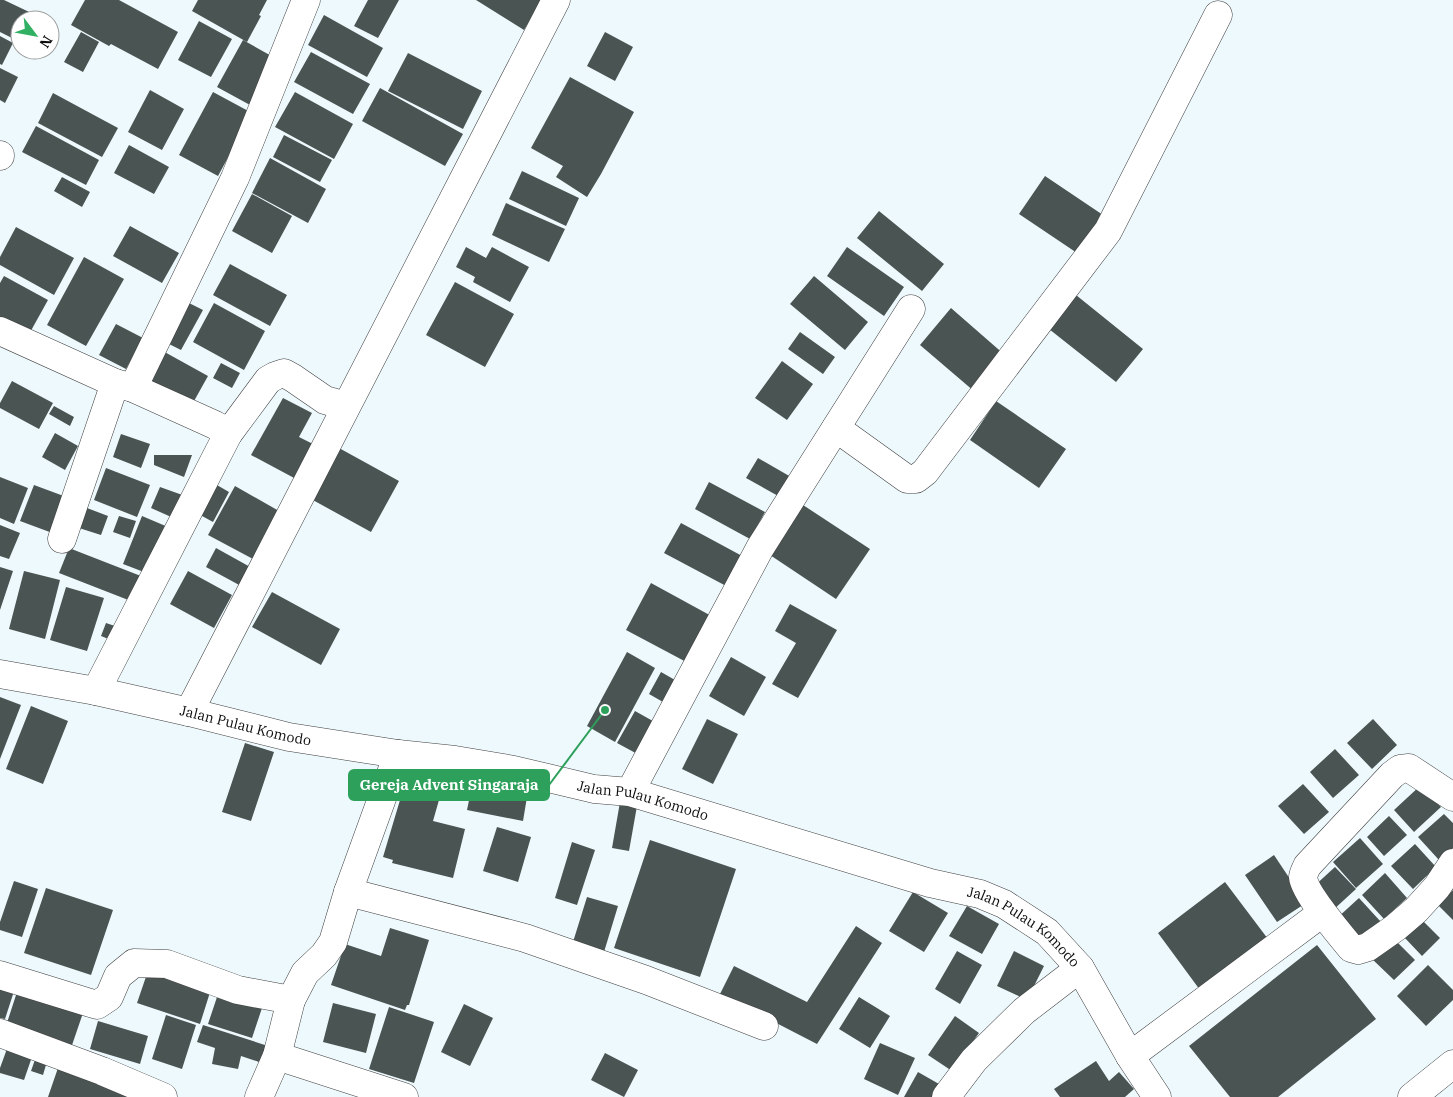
<svg xmlns="http://www.w3.org/2000/svg" width="1453" height="1097" font-family="'IBM Plex Serif',serif">
	<style>
		.building { fill: #4a5452 }
		.lines { fill: none; stroke-linecap: round; stroke-linejoin: round }
		.minor-casing { stroke: #3f3f3f; stroke-width: 29 }
		.minor { stroke: #fff; stroke-width: 28 }
		.labels { text-anchor: middle; dominant-baseline: central; stroke-width: 5; stroke-linejoin: round; paint-order: stroke }
		.street-label { font-size: 14px; fill: #0c0c0c; stroke: #fff }
		.leader { fill: none; stroke: #2da05b; stroke-width: 2 }
		.callout-dot { fill: #2da05b; stroke: #fff; stroke-width: 2 }
		.callout { fill: #2da05b; stroke: #2da05b; stroke-width: 2 }
		.callout-label { font-size: 15px; text-anchor: middle; font-weight: bold; fill: #fff }
	</style>
	<rect width="100%" height="100%" fill="#eef9fd"/>
	<path class="building" d="M0,0H4L46,20H20V42L0,32Z
		M85,0H119L178,32L158,69L111,44L109,46L71,25Z
		M198,0H267L259,15L261,16L247,42L192,11Z
		M368,0H399L378,38L354,26Z
		M476,0H542L524,30Z
		M324,15L383,48L367,77L308,45Z
		M199,21L232,39L211,77L178,60Z
		M81,32L99,42L83,72L64,62Z
		M605,32L633,47L615,81L587,66Z
		M0,36L13,43L2,65L0,64Z
		M243,40L275,58L250,105L217,87Z
		M311,52L370,84L353,114L294,82Z
		M408,53L482,91L463,129L388,91Z
		M0,68L18,77L5,103L0,100Z
		M570,77L634,112L601,174L587,197L556,177L563,166L531,148Z
		M380,88L463,134L445,166L362,121Z
		M150,90L184,109L162,150L128,132Z
		M213,92L252,113L218,176L179,155Z
		M295,92L353,124L334,159L275,127Z
		M53,93L118,128L102,157L38,123Z
		M36,126L99,160L86,185L22,152Z
		M284,135L332,160L320,182L273,157Z
		M129,145L169,167L154,194L114,173Z
		M270,158L326,189L308,223L252,193Z
		M522,171L579,198L566,226L509,199Z
		M1045,176L1103,215L1077,253L1019,214Z
		M62,177L90,192L82,207L54,191Z
		M252,194L292,216L272,253L232,231Z
		M506,203L565,229L549,262L492,235Z
		M879,211L944,264L922,291L857,238Z
		M130,226L179,253L162,283L113,256Z
		M16,227L74,258L54,295L0,265V257Z
		M466,247L486,258L492,247L529,267L510,302L473,282L475,277L456,267Z
		M847,247L904,287L884,316L827,276Z
		M84,257L124,279L86,346L47,325Z
		M230,264L287,295L270,326L213,295Z
		M4,276L48,300L28,336L0,320V283Z
		M814,276L868,322L845,350L790,304Z
		M455,282L514,314L485,367L426,335Z
		M1076,295L1143,349L1116,382L1049,329Z
		M187,302L203,310L181,350L165,342Z
		M214,303L265,331L244,370L193,342Z
		M951,308L1006,356L975,392L920,345Z
		M116,324L143,338L126,369L99,355Z
		M800,332L835,357L823,374L788,349Z
		M161,350L208,376L189,410L142,385Z
		M782,361L813,384L787,420L755,398Z
		M221,363L240,373L232,388L213,378Z
		M12,381L53,403L39,429L0,408V403Z
		M283,398L312,413L299,437L315,445L296,479L251,455Z
		M996,401L1066,449L1039,488L970,440Z
		M54,406L74,417L70,426L49,414Z
		M55,433L78,446L65,470L42,457Z
		M121,434L150,444L141,468L113,457Z
		M339,448L399,481L371,532L311,499Z
		M154,455H192L184,477L154,465Z
		M758,458L791,477L780,497L746,478Z
		M106,468L150,485L137,517L94,500Z
		M0,477L28,488L14,524L0,518Z
		M210,481L229,492L213,522L193,511Z
		M709,482L765,512L750,539L695,509Z
		M34,485L69,498L55,534L20,521Z
		M235,486L279,511L253,559L208,535Z
		M160,487L188,497L178,520L151,508Z
		M803,505L870,549L836,599L770,555Z
		M87,508L108,516L101,535L79,528Z
		M119,516L136,521L130,538L113,532Z
		M142,516L168,527L149,574L123,564Z
		M681,523L744,557L728,587L664,553Z
		M0,525L20,533L9,559L0,556Z
		M69,548L146,578L136,603L59,573Z
		M216,548L252,568L241,586L206,567Z
		M0,567L13,571L0,610Z
		M24,571L60,580L45,639L9,629Z
		M188,571L232,595L214,628L170,604Z
		M651,583L715,618L690,664L626,630Z
		M66,587L104,598L87,651L50,640Z
		M272,592L340,629L321,665L252,627Z
		M790,604L837,630L798,698L772,684L796,643L775,631Z
		M106,623L121,628L116,642L101,636Z
		M627,652L655,668L615,742L587,726Z
		M731,657L766,677L744,716L709,696Z
		M661,672L682,684L670,706L649,694Z
		M0,697L21,705L0,759Z
		M31,706L68,721L43,784L6,769Z
		M635,711L660,725L643,757L617,743Z
		M707,719L738,734L713,784L682,769Z
		M1373,719L1397,745L1372,769L1347,743Z
		M245,743L274,752L251,821L222,812Z
		M1335,749L1359,775L1333,798L1310,772Z
		M473,781L528,791L523,821L467,810Z
		M1303,784L1329,812L1304,834L1278,806Z
		M1421,785L1441,807L1414,832L1394,810Z
		M403,790L439,800L433,821L465,829L453,878L392,863L393,860L383,857Z
		M620,802L637,806L629,851L612,848Z
		M1444,814L1453,823V848L1439,860L1418,837Z
		M1389,816L1407,835L1384,856L1367,837Z
		M497,827L531,837L518,882L483,871Z
		M1360,838L1383,864L1356,888L1333,862Z
		M650,840L736,869L700,977L614,948Z
		M572,842L595,850L577,905L555,898Z
		M1415,844L1436,867L1413,889L1391,866Z
		M1274,855L1306,903L1277,922L1245,875Z
		M1335,867L1356,889L1332,911L1312,888Z
		M1385,873L1407,898L1384,919L1362,895Z
		M14,881L38,889L22,937L0,930V922Z
		M1225,882L1268,939L1200,990L1158,933Z
		M46,888L113,910L91,975L24,953Z
		M1453,890V920L1438,905Z
		M913,892L948,913L924,952L889,931Z
		M587,897L618,906L604,952L573,942Z
		M1359,898L1381,922L1359,943L1336,919Z
		M967,906L999,924L982,954L949,936Z
		M1422,920L1440,938L1422,956L1404,937Z
		M856,926L882,943L817,1044L720,994L734,966L807,1002Z
		M390,928L429,940L409,1005H407L405,1010L331,985L345,944L381,956Z
		M1392,937L1415,960L1394,980L1371,958Z
		M1317,945L1376,1019L1278,1097H1230L1189,1046Z
		M957,951L982,965L960,1004L935,989Z
		M1014,951L1044,966L1027,1000L997,986Z
		M150,965L212,986L200,1024L137,1003Z
		M1428,965L1453,990V1000L1426,1026L1397,996Z
		M0,979L16,985L5,1019L0,1018Z
		M220,988L264,1002L252,1038L208,1024Z
		M17,992L84,1010L70,1051L5,1029Z
		M859,997L890,1016L870,1048L839,1029Z
		M333,1003L376,1014L366,1053L323,1042Z
		M464,1004L493,1018L470,1066L441,1052Z
		M389,1007L434,1022L414,1083L369,1069Z
		M166,1015L196,1025L182,1069L152,1059Z
		M955,1016L979,1033L952,1071L928,1055Z
		M98,1021L148,1036L140,1064L90,1049Z
		M203,1025L268,1046L262,1063L241,1056L238,1069L212,1064L215,1048L197,1042Z
		M880,1043L915,1058L898,1095L864,1079Z
		M8,1046L33,1054L24,1080L0,1073V1068Z
		M605,1053L638,1070L624,1097L591,1080Z
		M37,1054L48,1058L43,1075L31,1071Z
		M1096,1061L1109,1081L1119,1072L1134,1089L1125,1097H1060L1054,1089Z
		M59,1065L130,1097H48Z
		M918,1072L946,1088L942,1097H904Z"/>
	<g class="lines">
		<defs>
			<g id="minor">
				<path d="M0,156V155"/>
				<path d="M0,331L115,383L133,388L215,425L222,429L228,434"/>
				<path d="M133,388L235,178L306,0"/>
				<path d="M836,428L907,479H916L925,472L1108,231L1218,15"/>
				<path d="M62,539L115,383"/>
				<path id="s1" d="M0,674L96,691L189,712L289,737L398,754L455,760L514,770L594,789L630,792L930,883L980,894L1004,904L1047,932L1080,968L1130,1056L1157,1097"/>
				<path d="M96,691L228,434L268,380L275,376L284,373L293,378L325,400L346,406"/>
				<path d="M189,712L556,0"/>
				<path d="M630,792L760,548L911,309"/>
				<path d="M1453,797L1409,768L1400,769L1392,775L1307,866C1306,869 1303,874 1303,877C1304,892 1341,936 1351,948L1358,950L1368,947L1395,928L1416,910L1437,887L1453,863"/>
				<path d="M348,892L525,938L646,980L764,1026"/>
				<path d="M0,975L97,1005L109,997L118,976L134,963L167,964L238,990L291,1000"/>
				<path d="M0,1033L102,1071L163,1097"/>
				<path d="M277,1056L404,1097"/>
				<path d="M1130,1056L1322,913"/>
				<path d="M259,1097L277,1056L291,1000L305,973L324,955L333,942L348,892L398,754"/>
				<path d="M946,1097L974,1060L1024,1011L1080,968"/>
				<path d="M1412,1097L1453,1064"/>
			</g>
		</defs>
		<use href="#minor" class="minor-casing"/>
		<use href="#minor" class="minor"/>
	</g>
	<g class="labels">
		<g class="street-label">
			<text stroke="none"><textPath href="#s1" startOffset="251">Jalan Pulau Komodo</textPath></text>
			<text stroke="none"><textPath href="#s1" startOffset="656">Jalan Pulau Komodo</textPath></text>
			<text stroke="none"><textPath href="#s1" startOffset="1061">Jalan Pulau Komodo</textPath></text>
		</g>
	</g>
	<path class="leader" d="M605 710L549 785"/>
	<circle class="callout-dot" cx="605" cy="710" r="5"/>
	<rect class="callout" x="349" y="770" width="200" height="30" rx="5"/>
	<g class="callout-label">
		<text x="449" y="790">Gereja Advent Singaraja</text>
	</g>
	<g transform="translate(35 35) rotate(122)"><circle r="24" fill="#ffffff" stroke="#9e9e9e"/>
	<path d="M0-4L9 19L0 12L-9 19Z" fill="#31b064"/>
	<text y="-8" font-size="14" font-weight="bold" text-anchor="middle" fill="#0c0c0c">N</text>
	</g>
</svg>
